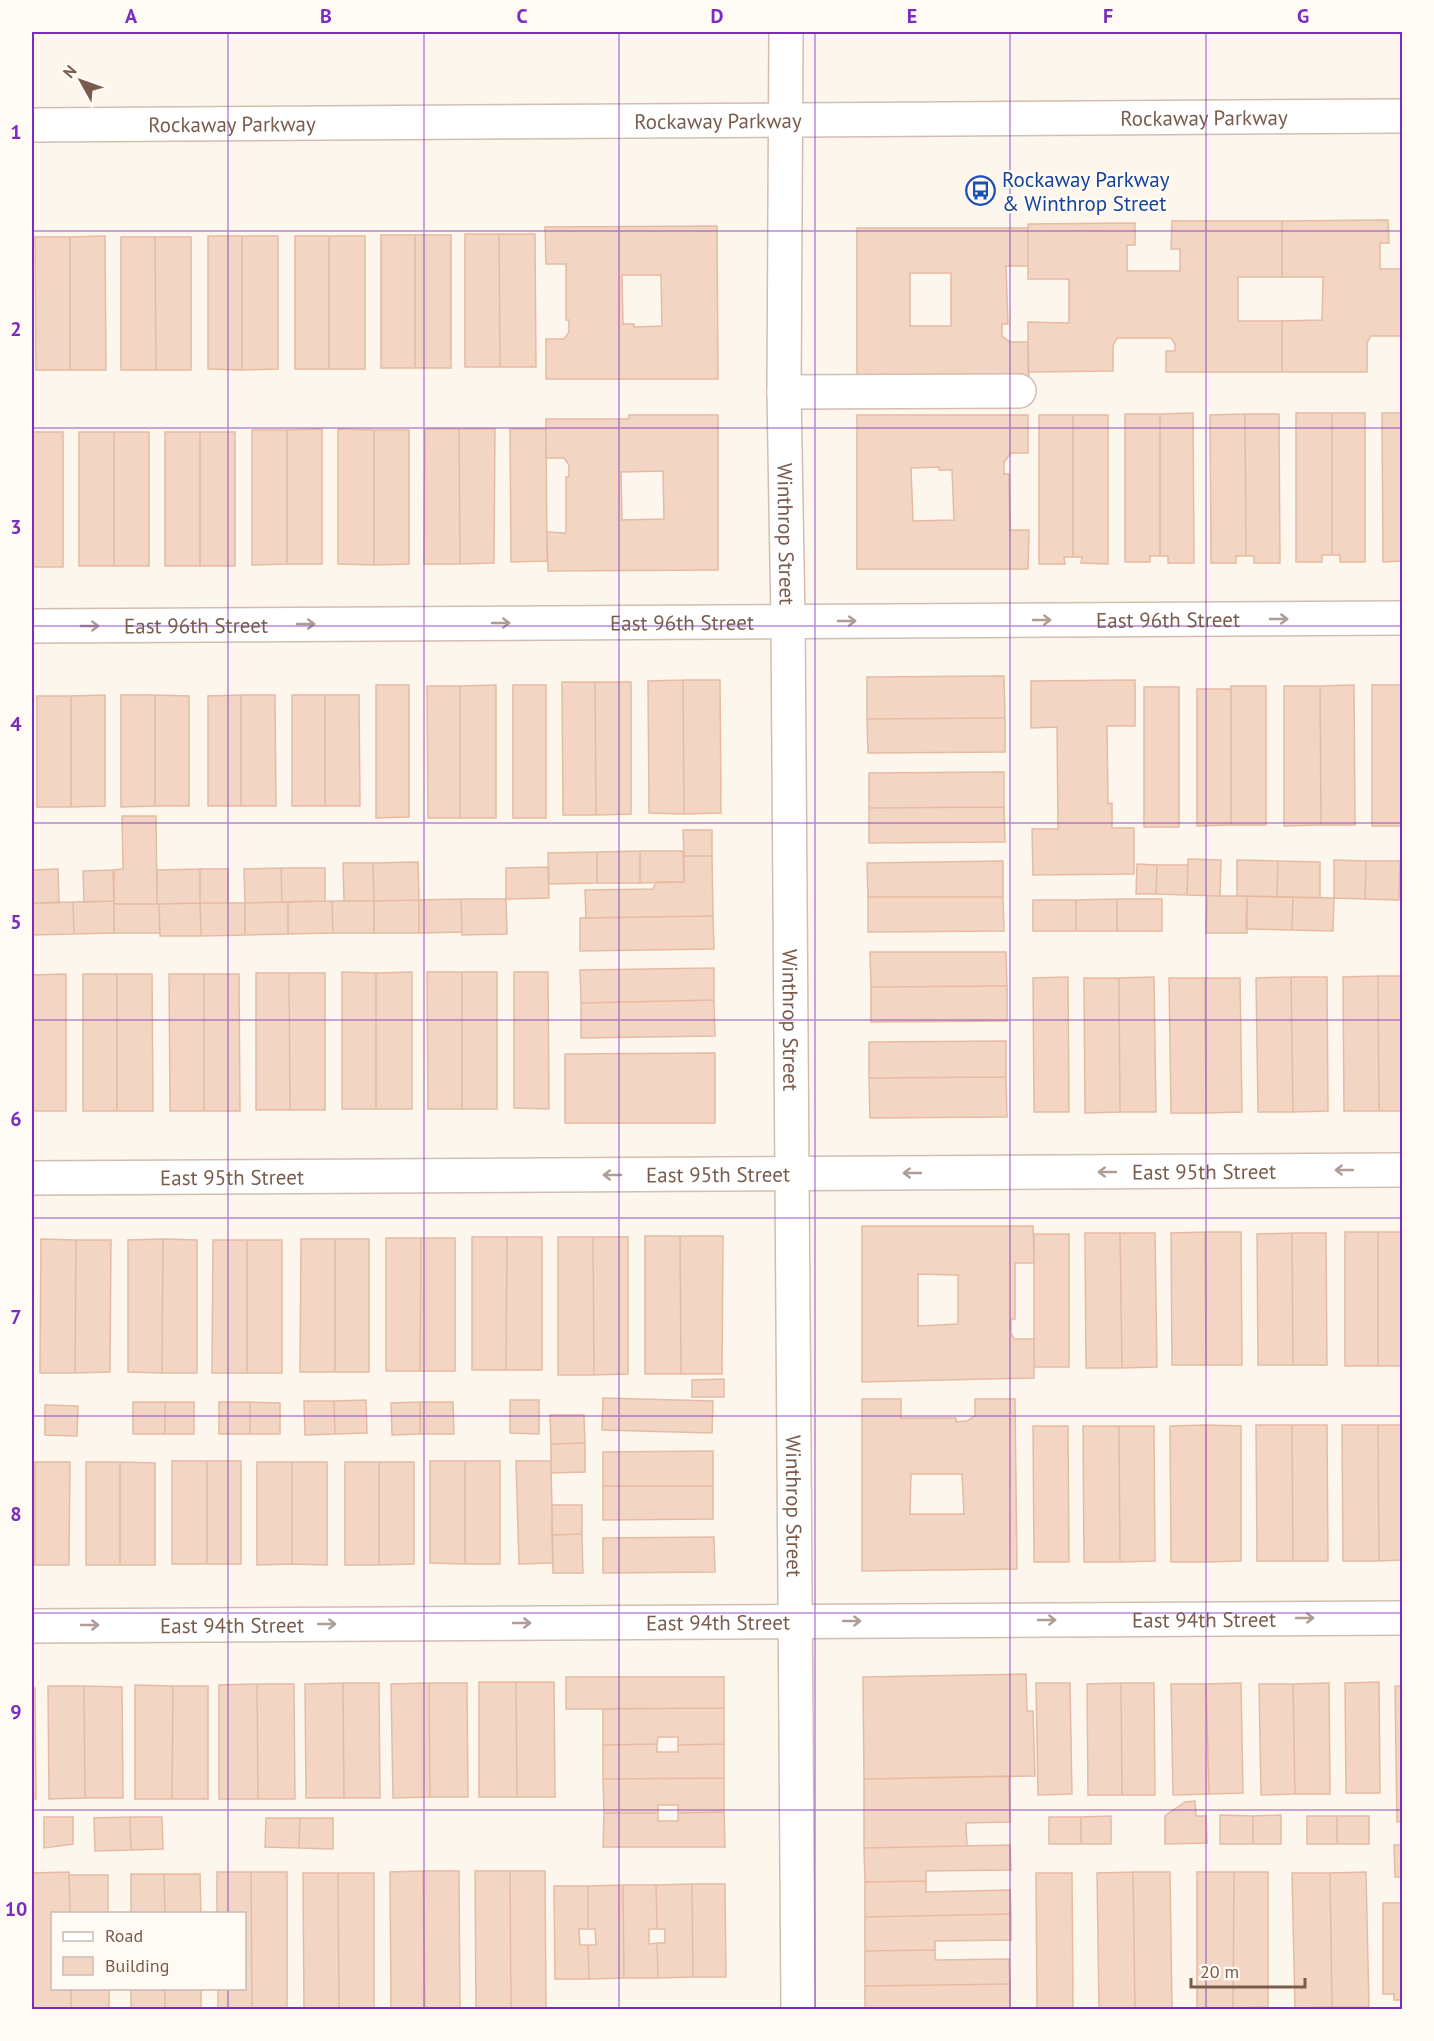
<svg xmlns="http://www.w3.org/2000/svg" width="1434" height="2041" font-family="'PT Sans',sans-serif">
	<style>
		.building { fill: #f3d5c3; stroke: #e6bba3; stroke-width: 1.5; fill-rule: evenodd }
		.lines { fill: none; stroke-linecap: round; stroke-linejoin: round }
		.minor-casing { stroke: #d1beb0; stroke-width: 36 }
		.minor { stroke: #fff; stroke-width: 33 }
		.oneway { stroke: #af9d94 }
		.grid { fill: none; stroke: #7b2cbf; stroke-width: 1.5; stroke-opacity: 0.55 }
		.labels { text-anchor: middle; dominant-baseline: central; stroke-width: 4.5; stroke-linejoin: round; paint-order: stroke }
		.street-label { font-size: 21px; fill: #7a5c4d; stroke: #fffaf3 }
		.transit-label { font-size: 21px; fill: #164399; stroke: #fffaf3; text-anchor: start }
		.neatline { fill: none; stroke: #7b2cbf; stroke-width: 2 }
		.grid-label { font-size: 20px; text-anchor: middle; font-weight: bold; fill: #7b2cbf }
	</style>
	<rect width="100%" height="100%" fill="#fdf6ec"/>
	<path class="building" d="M1388,220L1389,243H1380V269H1402V336H1371L1367,343V372H1282V321L1322,320L1323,277H1282V221Z
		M1172,221H1282V277H1238V321H1282V372H1166V351H1175V344L1171,338H1117L1113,346V371L1028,372V322L1069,323V279H1028V224L1135,223V245H1127V271H1180V249H1171Z
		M717,226L718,379H546V339H564L569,332V320H566V264H546L545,227ZM622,275H661L662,326L634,327V324H623Z
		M857,228H1028V266H1006L1008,324H1002V336L1010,342H1028L1029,377L857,378ZM910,273H951V326H910Z
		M465,234H499L500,367H465Z
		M499,234H535L536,367H500Z
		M381,235H415V368H381Z
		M415,235H451V368H415Z
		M105,236L106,370H70V237Z
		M208,236H242V370L208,369Z
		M242,236H278V369L242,370Z
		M295,236H329V369H295Z
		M329,236H365V369H329Z
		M35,237H70V370H36Z
		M121,237H155L156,370H121Z
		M155,237H191V370H156Z
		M1193,413L1194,563H1168V556H1160V414Z
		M1296,413H1332V555H1322V562H1296Z
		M1332,413H1365V562H1340V555H1332Z
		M1382,413H1402V561L1383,562Z
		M1125,414H1160V556H1150V562H1125Z
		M1245,414L1246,556H1236V563H1211L1210,415Z
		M1245,414H1279L1280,563H1254V556H1246Z
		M629,415H718V570L548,571L547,532L566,533V477H569V465L564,458H546V419H629ZM663,471L664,519L622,520L621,472Z
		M857,415H1028V453H1011L1004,462V474H1009L1010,530H1029L1028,569H857ZM939,467V470H952L954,520L913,521L911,468Z
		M1039,415H1073V557H1064L1065,564H1039Z
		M1073,415H1108V564L1081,563L1082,557H1073Z
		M322,429V564H287V430Z
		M338,429L374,430V565L338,564Z
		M425,429H459L460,564H424Z
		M459,429H495L494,563L460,564Z
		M510,429H546L547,561L511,562Z
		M252,430H287V564L252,565Z
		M374,430H409V564L374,565Z
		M32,432H63V567H32Z
		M79,432H114V566H79Z
		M114,432H149V566H114Z
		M165,432H200V566H165Z
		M200,432H235V566H200Z
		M1004,676L1005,718L867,719V677Z
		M683,680L684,814L649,813L648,681Z
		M683,680H720L721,813L684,814Z
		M1135,680V726H1107L1108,804L1112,803V828H1134V874L1033,875L1032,829H1058L1057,727L1031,728V681Z
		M562,682H595L596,815H563Z
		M595,682H631V814L596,815Z
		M376,685H409V817L376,818Z
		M496,685V818H460V686Z
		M513,685H546V818H513Z
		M1354,685L1355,825H1321L1320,686Z
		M1372,685H1402V826H1372Z
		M427,686H460V818H428Z
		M1231,686H1266V825H1231Z
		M1284,686H1320L1321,825L1284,826Z
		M1144,687H1179V827H1144Z
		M1197,689H1231V825L1197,826Z
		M105,695V806L71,807V696Z
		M121,695H155V806L121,807Z
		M155,695L189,696V806H155Z
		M241,695V806H208V696Z
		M241,695H275L276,806H241Z
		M292,695H325V806H292Z
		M325,695H359L360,806H325Z
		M37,696H71V807H37Z
		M1005,718V752L868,753L867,719Z
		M1004,772V807L869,808V773Z
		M1004,807L1005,842L869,843V808Z
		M122,816H156L157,904H114L113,870L123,869Z
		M683,830H712V856H684Z
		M640,851V883H597V852Z
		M640,851H683L684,882L640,883Z
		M597,852V883L549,884L548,853Z
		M684,856H712L713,916L586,918L585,890L653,889L656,882H684Z
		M1188,859L1221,860L1220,896L1187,895Z
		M1237,860L1278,861L1277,897L1237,896Z
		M1334,860L1366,861L1365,899L1334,898Z
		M1003,861V897H868L867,863Z
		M1278,861L1320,862V898L1277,897Z
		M1366,861H1400L1399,900L1365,899Z
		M418,862L419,900L374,901L373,863Z
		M343,863H373L374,901H344Z
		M1137,864L1157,865L1156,894H1136Z
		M1157,865H1188L1187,895L1156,894Z
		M548,867L549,898L506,899V868Z
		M281,868L282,902L245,903L244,869Z
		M281,868H325V901L282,902Z
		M58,869L59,903H32V870Z
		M200,869H228V903H200Z
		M200,869V903L157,904V870Z
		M114,870V901L84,902L83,871Z
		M1207,896H1247V933H1206Z
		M1247,896L1293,897L1292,930L1246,929Z
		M868,897H1003L1004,931L868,932Z
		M1293,897L1334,898L1333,931L1292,930Z
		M461,899L462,932L419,933V900Z
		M461,899H506L507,934L462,935Z
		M1117,899H1162V931H1117Z
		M1117,899V931H1076V900Z
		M419,900V933H374V901Z
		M1033,900H1076V931H1033Z
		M114,901V933L74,934L73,902Z
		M332,901L333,933L288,934V902Z
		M332,901H374V933H333Z
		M73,902L74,934L32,935V903Z
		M288,902V934L245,935V903Z
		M200,903H245V935L201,936Z
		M200,903L201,936H160L159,904Z
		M114,904H159L160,933H114Z
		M713,916L714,949L580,951V918Z
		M870,952H1006L1007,986L871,987Z
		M714,968V1000L581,1003L580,970Z
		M342,972L376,973V1109H342Z
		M412,972V1109H376V973Z
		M427,972H462V1109H428Z
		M462,972H497V1109H462Z
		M514,972H548L549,1109L514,1108Z
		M256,973H289L290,1110H256Z
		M289,973H325V1110H290Z
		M66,974V1111H32V975Z
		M83,974H117V1111H83Z
		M117,974H152L153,1111H117Z
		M169,974H204V1111H170Z
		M204,974H239L240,1111H204Z
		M1378,976L1379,1111H1344L1343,977Z
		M1378,976H1402V1111H1379Z
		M1068,977L1069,1112H1034L1033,978Z
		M1154,977L1156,1112H1120L1119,978Z
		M1291,977L1293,1112H1258L1256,978Z
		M1291,977H1327L1328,1111L1293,1112Z
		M1084,978H1119L1120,1112L1085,1113Z
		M1169,978H1205L1206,1113H1171Z
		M1205,978H1240L1242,1112L1206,1113Z
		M1007,986V1021L871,1022V987Z
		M714,1000L715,1036L581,1038V1003Z
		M1006,1041V1077L869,1078V1042Z
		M715,1053V1123H565V1054Z
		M1006,1077L1007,1117L870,1118L869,1078Z
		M862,1226H1033L1034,1263H1015V1319H1011V1333L1014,1339H1034V1378L862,1382ZM918,1274L958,1275V1324L918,1326Z
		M1205,1232L1206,1365H1172L1171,1233Z
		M1205,1232H1241L1242,1365H1206Z
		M1345,1232H1378V1366H1345Z
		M1378,1232H1402V1366H1378Z
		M1085,1233H1120L1122,1368H1086Z
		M1120,1233H1155L1157,1367L1122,1368Z
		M1292,1233L1293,1365H1258L1257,1234Z
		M1292,1233H1326L1327,1365H1293Z
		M1034,1234H1069V1367H1034Z
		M645,1236H680L681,1374H645Z
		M680,1236H723L722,1374H681Z
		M472,1237H507L506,1370H472Z
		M507,1237H542V1370H506Z
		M558,1237H593L594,1375H558Z
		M593,1237H628V1374L594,1375Z
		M386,1238H421L420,1371H386Z
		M421,1238H455V1371H420Z
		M41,1239L76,1240L75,1373H40Z
		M163,1239L162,1373L128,1372V1240Z
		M163,1239L197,1240V1373H162Z
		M301,1239H335V1372H300Z
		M335,1239H369V1372H335Z
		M76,1240H111L110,1372L75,1373Z
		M213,1240H247V1373H212Z
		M247,1240H282V1373H247Z
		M724,1379V1397H692V1380Z
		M603,1398L713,1401L712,1433L602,1430Z
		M862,1399H901V1418H956V1422L967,1421L975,1416V1399H1015L1017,1569L862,1571ZM911,1474H962L964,1514H910Z
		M366,1400L367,1433L335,1434L334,1401Z
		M510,1400H539V1434L510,1433Z
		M304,1401H334L335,1434L305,1435Z
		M133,1402H165V1434H133Z
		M165,1402H194V1434H165Z
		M219,1402H250V1434H219Z
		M250,1402L280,1403V1434H250Z
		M420,1402H453L454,1434H420Z
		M420,1402V1434L392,1435L391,1403Z
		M45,1405L78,1406L77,1436L45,1435Z
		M550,1415H584L585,1443L551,1444Z
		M1206,1425V1562H1171L1170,1426Z
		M1206,1425L1241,1426V1561L1206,1562Z
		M1256,1425H1292L1293,1561H1257Z
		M1292,1425H1327L1328,1561H1293Z
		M1342,1425H1378L1379,1561H1343Z
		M1378,1425H1402V1560L1379,1561Z
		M1033,1426H1068L1069,1562H1034Z
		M1083,1426H1119L1120,1562H1084Z
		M1119,1426H1154L1155,1561L1120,1562Z
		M585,1443V1472L551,1473V1444Z
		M713,1451V1486H603V1452Z
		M172,1461H207V1564H172Z
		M207,1461H241V1564H207Z
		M430,1461H465V1564L430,1563Z
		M465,1461H500V1564H465Z
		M516,1461H551L553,1563L519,1564Z
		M32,1462H35V1565H32Z
		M35,1462H70L69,1565H35Z
		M86,1462H120V1565H86Z
		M120,1462L155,1463V1565H120Z
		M257,1462H292V1564L257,1565Z
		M292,1462H327V1565L292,1564Z
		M345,1462H379V1565H345Z
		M379,1462H414V1564L379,1565Z
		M603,1486H713V1519L603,1520Z
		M552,1505H582V1534L552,1535Z
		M582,1534L583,1573H553L552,1535Z
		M714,1537L715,1572L603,1573V1538Z
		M1026,1674L1027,1711H1033L1035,1776L864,1779L863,1677Z
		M566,1677H724V1708L566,1709Z
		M479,1682H516L517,1797H479Z
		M516,1682H554L555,1797H517Z
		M1379,1682L1380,1793H1346L1345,1683Z
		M343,1683L344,1798H306L305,1684Z
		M343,1683H379L380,1798H344Z
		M429,1683L430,1797L393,1798L391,1684Z
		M429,1683H467L468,1797H430Z
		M1036,1683H1070L1072,1794L1038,1795Z
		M1121,1683L1122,1795H1088L1087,1684Z
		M1121,1683H1154L1155,1795H1122Z
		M1241,1683L1243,1793L1209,1794L1206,1684Z
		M1329,1683L1330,1794H1295L1293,1684Z
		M257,1684L258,1799H219V1685Z
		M257,1684H294L295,1799H258Z
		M1171,1684H1206L1209,1794L1173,1795Z
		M1259,1684H1293L1295,1794L1261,1795Z
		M135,1685L173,1686L172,1799H135Z
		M48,1686H84L85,1798L49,1799Z
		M84,1686L122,1687L123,1798H85Z
		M173,1686H208V1799H172Z
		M1395,1686H1402V1821L1397,1822Z
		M32,1688H35L36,1799H32Z
		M724,1708V1744L678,1745V1737H658L657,1744L603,1745V1709Z
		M657,1744V1752H678V1745L724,1744V1778L603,1779V1745Z
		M1009,1776L1010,1822L966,1823L967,1846L864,1848V1779Z
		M724,1778V1812L678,1813V1805H658V1813H604L603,1779Z
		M1195,1801L1196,1816H1206L1207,1843L1165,1844V1816L1185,1802Z
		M724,1812L725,1847H603L604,1813H658V1821H678V1813Z
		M1220,1815L1253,1816V1844H1220Z
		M1281,1815V1844H1253V1816Z
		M1111,1816V1844H1081V1817Z
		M1307,1816H1337V1844H1307Z
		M1337,1816H1369V1844H1337Z
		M44,1817H73V1844L44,1848Z
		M130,1817L131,1850L95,1851L94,1818Z
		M130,1817H162L163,1849L131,1850Z
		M1049,1817H1081V1844H1049Z
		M266,1818H300L299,1848L265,1847Z
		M300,1818H333V1849L299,1848Z
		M1010,1845L1011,1870L926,1871V1881L865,1882L864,1848Z
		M1394,1845H1402V1877H1395Z
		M423,1871L425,2010H391L390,1872Z
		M423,1871H459L460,2010H425Z
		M475,1871H510L511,2010H476Z
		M510,1871H545L546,2010H511Z
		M69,1872L70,1914H52V1988H71V2009H33L32,1873Z
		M217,1872H251L252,2010H218V1988H244V1914H217Z
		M251,1872H287V2010H252Z
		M1133,1872L1135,2010H1099L1097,1873Z
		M1133,1872H1170L1172,2009L1135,2010Z
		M1197,1872H1234L1233,2008H1197Z
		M1234,1872H1268V2007L1233,2008Z
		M1366,1872L1369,2007H1332L1330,1873Z
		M303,1873H338L339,2010H304Z
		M338,1873H374V2010H339Z
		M1036,1873H1072L1073,2010H1037Z
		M1292,1873H1330L1332,2007L1295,2008Z
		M131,1874H164L165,1914H131Z
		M164,1874H200L201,1914H165Z
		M69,1875H108V1914H70Z
		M926,1881V1892L1010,1890L1011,1914L865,1917V1882Z
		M692,1884L693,1977L658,1978L657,1943H665V1929H657L656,1885Z
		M692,1884H725L726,1977H693Z
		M623,1885L624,1978L589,1979L588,1945H596L595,1929H588V1886Z
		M623,1885H656L657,1929H649V1944L657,1943L658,1978H624Z
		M554,1886H588V1929H579L580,1945H588L589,1979H555Z
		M1383,1903H1402V2000H1394V1994H1383Z
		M1011,1914V1940L935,1941V1950L865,1951V1917Z
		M935,1950V1960L1009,1959L1010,1984L865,1986V1951Z
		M1010,1984V2010H865V1986Z
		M71,1988H109V2008L71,2009Z
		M131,1988H165V2010H131Z
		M165,1988H201V2010H165Z"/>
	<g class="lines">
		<defs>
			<g id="minor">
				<path id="s1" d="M786,32L784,392L788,621L798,2010"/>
				<path id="s2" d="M32,125L1402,116"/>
				<path d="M784,392L1019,391"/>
				<path id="s3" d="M32,626L1402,618"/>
				<path id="s4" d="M32,1178L1402,1170"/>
				<path id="s5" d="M32,1626L1402,1618"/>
			</g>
		</defs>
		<use href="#minor" class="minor-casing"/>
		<use href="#minor" class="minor"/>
	</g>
	<defs><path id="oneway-shaft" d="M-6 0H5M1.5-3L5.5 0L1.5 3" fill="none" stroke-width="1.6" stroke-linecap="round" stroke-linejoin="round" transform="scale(1.5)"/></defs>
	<g class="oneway">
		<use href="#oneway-shaft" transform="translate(1279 619)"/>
		<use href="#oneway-shaft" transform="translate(1042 620)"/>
		<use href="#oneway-shaft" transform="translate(847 621)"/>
		<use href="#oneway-shaft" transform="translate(501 623)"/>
		<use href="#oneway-shaft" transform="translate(306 624)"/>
		<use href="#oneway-shaft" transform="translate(90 626)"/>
		<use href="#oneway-shaft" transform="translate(1344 1170) rotate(180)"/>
		<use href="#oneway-shaft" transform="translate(1107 1172) rotate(180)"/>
		<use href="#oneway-shaft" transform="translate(912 1173) rotate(180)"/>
		<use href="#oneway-shaft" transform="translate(612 1175) rotate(180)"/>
		<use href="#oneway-shaft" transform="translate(1305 1618)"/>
		<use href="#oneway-shaft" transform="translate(1047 1620)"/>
		<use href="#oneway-shaft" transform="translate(852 1621)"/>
		<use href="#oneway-shaft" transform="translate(522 1623)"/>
		<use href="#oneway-shaft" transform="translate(327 1624)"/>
		<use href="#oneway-shaft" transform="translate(90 1625)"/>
	</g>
	<path class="grid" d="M228,32V1914M424,32V2010M619,32V2010M815,32V2010M1010,32V2010M1206,32V2010M32,231H1402M32,428H1402M32,626H1402M32,823H1402M32,1020H1402M32,1218H1402M32,1416H1402M32,1613H1402M32,1810H1402M228,1988V2010"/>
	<defs>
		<symbol id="bus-ring" viewBox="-11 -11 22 22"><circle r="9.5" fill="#fffaf3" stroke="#1a4fb4" stroke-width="1.5"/><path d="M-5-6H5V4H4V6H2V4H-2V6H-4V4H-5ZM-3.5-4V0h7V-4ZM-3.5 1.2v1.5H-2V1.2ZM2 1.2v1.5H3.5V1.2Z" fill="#1a4fb4"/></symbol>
	</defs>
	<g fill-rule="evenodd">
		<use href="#bus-ring" x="964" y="174" width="33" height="33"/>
	</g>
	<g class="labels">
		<g class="street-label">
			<text stroke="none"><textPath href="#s2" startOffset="1172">Rockaway Parkway</textPath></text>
			<text stroke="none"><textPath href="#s2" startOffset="686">Rockaway Parkway</textPath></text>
			<text stroke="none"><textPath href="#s2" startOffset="200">Rockaway Parkway</textPath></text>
			<text stroke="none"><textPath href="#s1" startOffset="502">Winthrop Street</textPath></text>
			<text stroke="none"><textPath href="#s3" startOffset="1136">East 96th Street</textPath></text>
			<text stroke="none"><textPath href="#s3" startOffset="650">East 96th Street</textPath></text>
			<text stroke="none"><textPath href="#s3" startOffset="164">East 96th Street</textPath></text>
			<text stroke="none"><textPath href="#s1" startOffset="988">Winthrop Street</textPath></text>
			<text stroke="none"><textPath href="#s4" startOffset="1172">East 95th Street</textPath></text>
			<text stroke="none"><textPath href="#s4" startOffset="686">East 95th Street</textPath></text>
			<text stroke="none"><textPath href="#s4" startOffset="200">East 95th Street</textPath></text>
			<text stroke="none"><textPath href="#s1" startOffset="1474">Winthrop Street</textPath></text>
			<text stroke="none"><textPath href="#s5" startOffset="1172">East 94th Street</textPath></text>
			<text stroke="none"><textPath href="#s5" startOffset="686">East 94th Street</textPath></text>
			<text stroke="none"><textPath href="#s5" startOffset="200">East 94th Street</textPath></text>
		</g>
		<g class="transit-label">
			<text x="1002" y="179">Rockaway Parkway<tspan x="1002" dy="24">&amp; Winthrop Street</tspan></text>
		</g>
	</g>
	<rect width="1434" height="2041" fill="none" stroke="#fffaf3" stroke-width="66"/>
	<rect x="51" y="1912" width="195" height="78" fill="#fffaf3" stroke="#cabbb1" stroke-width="1.5"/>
	<rect x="63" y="1932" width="30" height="9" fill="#ffffff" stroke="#cabbb1" stroke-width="1.5"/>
	<text x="105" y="1942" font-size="18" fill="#7a5c4d">Road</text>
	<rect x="63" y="1957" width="30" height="18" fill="#f3d5c3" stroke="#cabbb1" stroke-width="1.5"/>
	<text x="105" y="1972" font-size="18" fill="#7a5c4d">Building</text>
	<g transform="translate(81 81) rotate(310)" stroke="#fffaf3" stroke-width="4.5" paint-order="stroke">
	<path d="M0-4.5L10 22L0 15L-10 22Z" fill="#7a5c4d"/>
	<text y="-9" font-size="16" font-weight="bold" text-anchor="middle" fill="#7a5c4d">N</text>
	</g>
	<path d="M1191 1978v9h114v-9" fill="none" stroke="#7a5c4d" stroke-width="3"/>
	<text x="1200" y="1978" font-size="18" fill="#7a5c4d" stroke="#fffaf3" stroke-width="4.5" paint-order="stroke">20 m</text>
	<rect x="33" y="33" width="1368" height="1975" class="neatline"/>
	<g class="grid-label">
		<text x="131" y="23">A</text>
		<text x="326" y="23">B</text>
		<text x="522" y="23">C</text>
		<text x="717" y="23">D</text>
		<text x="912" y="23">E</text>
		<text x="1108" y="23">F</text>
		<text x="1303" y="23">G</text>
		<text x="16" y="139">1</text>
		<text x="16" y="336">2</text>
		<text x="16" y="534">3</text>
		<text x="16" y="731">4</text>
		<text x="16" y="929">5</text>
		<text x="16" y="1126">6</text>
		<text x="16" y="1324">7</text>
		<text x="16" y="1521">8</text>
		<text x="16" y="1719">9</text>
		<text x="16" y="1916">10</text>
	</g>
</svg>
